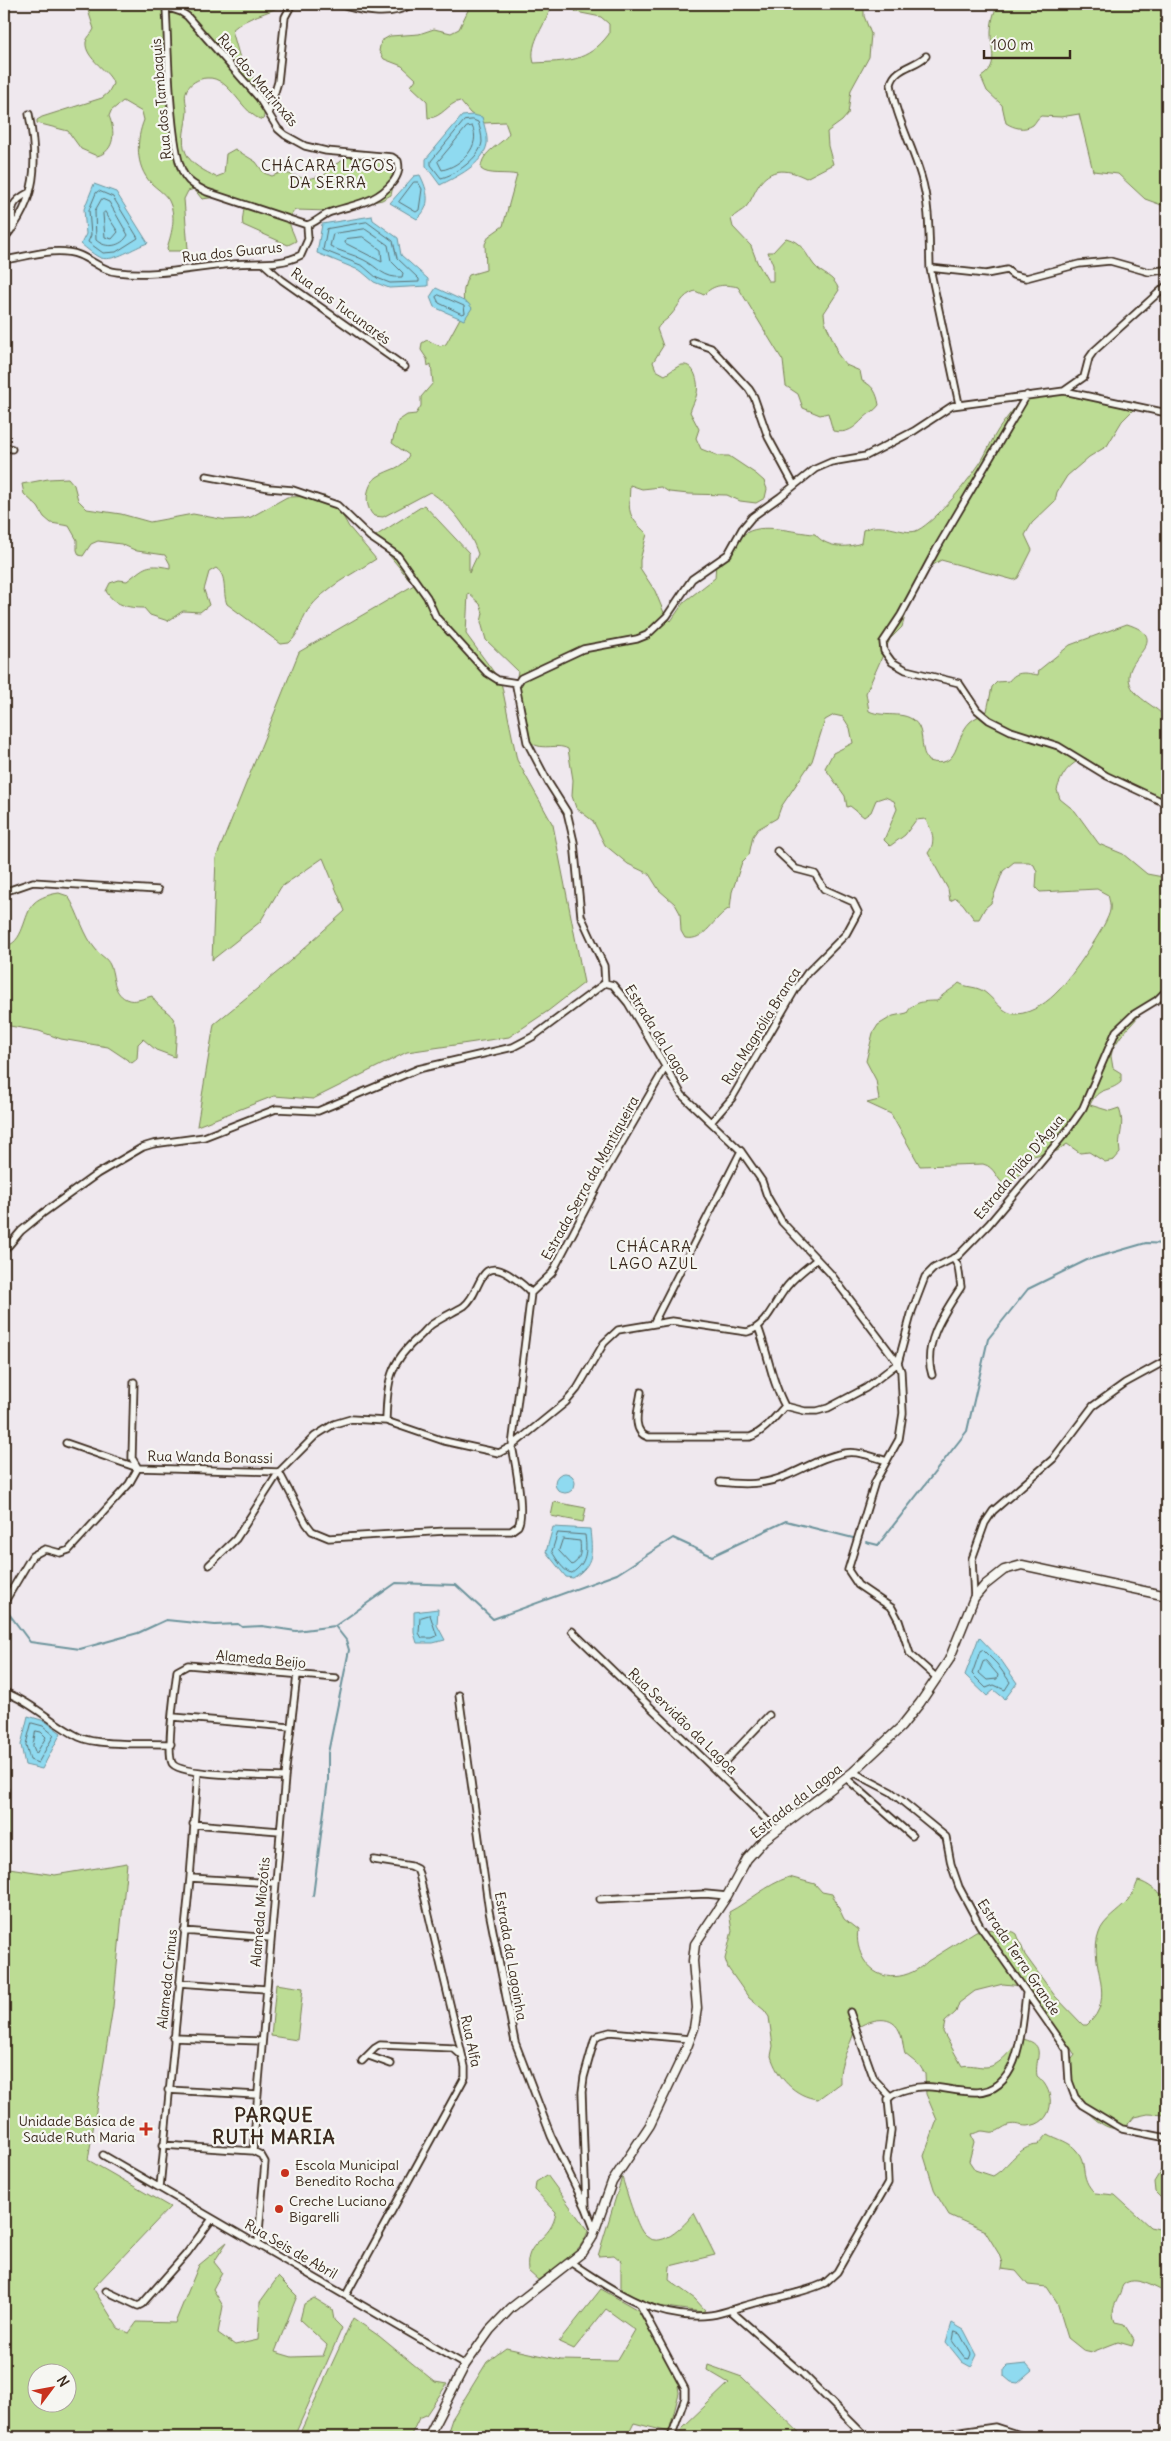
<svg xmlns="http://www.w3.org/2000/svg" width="1171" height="2441" font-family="Delius,sans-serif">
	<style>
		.green { fill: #bcdc94; stroke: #7c8359; fill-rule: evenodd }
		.water { fill: #8fdaf0; stroke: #6d949c }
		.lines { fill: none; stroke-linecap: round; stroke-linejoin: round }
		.shore { stroke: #5d7072; stroke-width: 1 }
		.stream { stroke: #6d949c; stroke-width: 2 }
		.street-casing { stroke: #3b2a1e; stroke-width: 9 }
		.secondary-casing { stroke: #3b2a1e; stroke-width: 11 }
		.street { stroke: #f6f6f2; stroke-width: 5.5 }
		.secondary { stroke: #f6f6f2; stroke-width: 8 }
		.poi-dot { fill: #c8321e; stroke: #f6f6f2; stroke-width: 2 }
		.labels { text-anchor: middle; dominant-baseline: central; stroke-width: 4.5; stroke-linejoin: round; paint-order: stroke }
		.street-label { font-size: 14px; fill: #3b2a1e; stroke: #f6f6f2 }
		.poi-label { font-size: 14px; fill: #3b2a1e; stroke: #f6f6f2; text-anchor: start }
		.neighbourhood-label { font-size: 15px; letter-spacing: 1px; fill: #3b2a1e; stroke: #f6f6f2 }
		.district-label { font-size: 19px; font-weight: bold; letter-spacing: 1px; fill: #3b2a1e; stroke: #f6f6f2 }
	</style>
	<rect width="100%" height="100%" fill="#efe8ee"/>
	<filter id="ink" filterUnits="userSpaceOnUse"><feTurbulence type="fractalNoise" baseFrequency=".02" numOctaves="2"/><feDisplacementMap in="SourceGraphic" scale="10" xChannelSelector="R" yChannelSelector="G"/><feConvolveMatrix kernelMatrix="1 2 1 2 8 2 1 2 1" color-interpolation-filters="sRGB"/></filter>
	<g filter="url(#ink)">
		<path class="green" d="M86,4H285C268,14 247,16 232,30L239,55L255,81L256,92L265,111L263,120C242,115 230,76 207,78C199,78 188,84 186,92C184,98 187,105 187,112C186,125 180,141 186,153C191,165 205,171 216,177L224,174L226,154L235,149L256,162L264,173L272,176L280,173L289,174L306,179L323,176L336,164L352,155C372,163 384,153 395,178L391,195L382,200L330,211L295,210C284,222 292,227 296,241L288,245L243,225C241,217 246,209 243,202L224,196L202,199L194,189L188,191L184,199L188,249L184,251H168L167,248C172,232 177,215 168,199C164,193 156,188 151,183C135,166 136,140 144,120L142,112L123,101L111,111L109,116C115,130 116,151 97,156L81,149L68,131L37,123V120L42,117L102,98L108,93L113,84C112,72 84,59 86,42C87,37 92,34 94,29Z
			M471,4H552C547,24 528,42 534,63C567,61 587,63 609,34V24L601,17L576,12L570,4H864V16L871,34L869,57L851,90L848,114L842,121L827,132L828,146L833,164L806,178C790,170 773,166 760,183C755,190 752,200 746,207C742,211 735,214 731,219L733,227L751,246L757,262L768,281H773V265L768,252H773L786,238C802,242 805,253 814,265C823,276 833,274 839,290L824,313L825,322L837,349L836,352L846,365L860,371L862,381C873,385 877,393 879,405C875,411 869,413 864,418C854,428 848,434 833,431L828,413L820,415L803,408L798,394L786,386L783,361L738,287C725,284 713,284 704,295L695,291C681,296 680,305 671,315C666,321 661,322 657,329L663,346L653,362L656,370L665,375C670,372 677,366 682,365C695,363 699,384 697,393C696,399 692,405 690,412L699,429L696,438L701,449L719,456H729L756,474L764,481L767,489L765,498L756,503L740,501L727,495L689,494L669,492L661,487L642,489L630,485C629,512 626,514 647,534L640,560V568L655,591L665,615L671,621L684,602L715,578L716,562C722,558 729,553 734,548C738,544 739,538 743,535C761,521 793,533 815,534C825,547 845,549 861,543L863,530C884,520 906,537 918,530C937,520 970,479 982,460C988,450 992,439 998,430C1007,417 1017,405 1026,393L1055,390L1136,402L1134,409L1122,421L1107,446L1089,457L1067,476L1057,492L1055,501L1032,523L1025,535L1032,550L1018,578L1014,580L941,560L927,569L924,581L907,609L902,627L890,639L866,693L869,711C885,719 909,708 919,727C924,738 920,749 928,761C961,770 953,739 970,722C974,718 982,715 987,711L992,687L997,682L1009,681C1017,670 1026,673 1038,675L1039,670L1070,645L1127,624C1171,638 1129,655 1129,677C1129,698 1158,705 1167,720V799L1162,803C1144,796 1128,786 1110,776C1101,770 1094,763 1085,758C1069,763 1061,775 1057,790L1060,799L1075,811L1099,844L1123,854L1147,874L1163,877C1163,889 1167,898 1167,910C1167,917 1163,923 1167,929V994L1156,997L1121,1036L1113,1048L1111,1056L1113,1068L1121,1073V1082C1109,1093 1098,1086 1090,1105L1110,1111L1119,1108C1126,1128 1117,1135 1120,1153L1114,1160L1105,1162L1089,1152L1080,1153L1067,1144L1057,1151L1033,1156L1018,1177L1007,1186C996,1181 996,1167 983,1164L920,1166L891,1114L867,1103L879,1100L876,1080L866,1061L873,1033L878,1025L893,1016L907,1013C913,1001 926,1001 937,1001C943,993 952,990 959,983C967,988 975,986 983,991C994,998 1003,1015 1017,1014C1033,1013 1049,1001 1059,990C1070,979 1109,923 1110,910C1111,905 1109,899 1108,895L1097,889L1040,892L1036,888L1037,872L1034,865L1029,862H1014L1003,871L991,903L985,908L979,919H974L963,904L956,898L950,901L948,889L928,853C937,841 932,830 925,819L916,820L905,835L890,846L884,840L897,809L894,801L885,797L876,800L871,812L864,817L850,806L847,807L845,796L825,768L833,753L853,743L850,728L843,717L834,715L825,720L812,761L781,807L777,818L758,829L753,836L749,855L742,862L732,892L730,908C713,917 706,942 685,938L681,931L680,913L675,904L659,890L649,874L628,864L605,845L593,821L576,808L572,796L573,780L568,749C555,742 541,753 528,740L515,687L518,671L486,640L481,622L483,613L480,604L468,593L466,634L501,682L517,760L553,825L584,983L548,1011L509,1037L407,1052L313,1099L274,1096L197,1126L214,1024L280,970L345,911L323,858L281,887L260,922L212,960L216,858L299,652L414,585L374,537L424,505L469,553V573L478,554C470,530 451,505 430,492L383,517L374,516C364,507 365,486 377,477C390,468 402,470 409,455L392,443L398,421L407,415L416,414L421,406V397L433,383L431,364L428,366L427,359L421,350L422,343L427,340L440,346L446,344L465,309C462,298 463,285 469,275L486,270L485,244L489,236L503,226L517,175C507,172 488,176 481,169C481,150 503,145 509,133L505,122L484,123L470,113L460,101C448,103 442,118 428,118L427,101L411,86L416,79L402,66L384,59L379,51L381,41L390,36L419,34L434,29L451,33L459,29Z
			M998,4H1167V207L1145,199L1118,174L1093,171L1079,114L1061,117L1041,116C1037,118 1036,122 1033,125C1024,131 1014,128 1006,123L1002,105L987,91L981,77C999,66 991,52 991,34C991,23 993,14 998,4Z
			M68,478L74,485L78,500L87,509L121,514L150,522L193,514L226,520L243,519L251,517L287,497L325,496L335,502L349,527L376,559C353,574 325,587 308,610C300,621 300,634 289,643L281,644L227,604C222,592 228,576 216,568L209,572L204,590L209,605L200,612L183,611L168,621L150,615L144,608C128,608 114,605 106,591L110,583L119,580L127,581C145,567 146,563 170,568V564L165,555L137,551L121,544L98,541L91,544L83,556L79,555L77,550V540L69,526L51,523L44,517L38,507L24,494L22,484L48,479Z
			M59,893L68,896C79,913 83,935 97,951C101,956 107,958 110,965C115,976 112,992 126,999C134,1003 144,998 152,996C157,1008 170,1010 175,1022C178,1028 175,1049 175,1057L156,1050L143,1039L138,1044L137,1059L132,1063L108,1047L61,1039L39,1031L4,1025V946C24,945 23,914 34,903C40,897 51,894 59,893Z
			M554,1502L586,1508L583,1522L551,1516Z
			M4,1787L9,1788V1868L55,1875L127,1863L113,2007L88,2160L170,2207L93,2288L118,2328L129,2333L137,2322L175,2323L199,2265L227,2242L214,2262L222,2272L213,2289L223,2306L218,2333L235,2345L258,2340L260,2302L278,2277L297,2296L275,2352L292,2357L323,2356L327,2345L300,2320L304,2304L314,2298L332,2309L334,2320L342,2328L294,2437H4ZM38,2374H68V2404H38Z
			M789,1877L815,1884L822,1892L832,1894L844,1919L858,1930C856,1940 859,1952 864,1960C879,1985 910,1979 928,1961L976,1931L985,1929L1014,1932L1017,1934L1025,1955L1055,1996L1083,2025H1087C1119,1997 1087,1965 1099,1933C1103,1920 1118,1912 1127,1902C1132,1897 1135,1888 1138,1881C1149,1883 1156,1893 1167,1896V2115L1148,2114L1134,2117C1112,2151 1076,2101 1065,2082L1069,2063L1075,2055L1070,2047L1052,2034C1049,2014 1037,2000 1022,1986L1003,1984L975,1991L959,2003L956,2012L945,2022L943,2032L962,2066C970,2064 977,2067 985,2067C1002,2067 1010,2047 1023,2039C1048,2045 1034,2058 1037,2076C1058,2092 1054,2125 1027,2126C1020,2126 1016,2123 1008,2125C1003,2127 999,2131 994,2132C990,2133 986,2131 982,2131C978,2131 975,2134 971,2134L974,2142L969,2161L975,2170L993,2176C1010,2166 1017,2146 1038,2145L1048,2134C1057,2139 1070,2142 1076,2150C1089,2164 1078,2177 1095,2193L1115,2195L1150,2227L1159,2229L1167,2224V2293C1155,2288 1135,2274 1123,2285C1121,2288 1121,2293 1119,2296C1114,2306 1111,2311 1115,2322L1124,2324L1134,2340L1132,2346L1118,2342L1092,2352L1083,2350L1068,2338L1057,2302L1047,2287L1028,2285L1016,2271L1001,2269L1002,2263L999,2254L985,2231L949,2215L935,2192L924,2156L937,2120L926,2094L925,2074L920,2066L905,2054C903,2048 903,2041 901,2035C894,2012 870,2019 855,2029C850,2048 838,2062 840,2083L818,2099C795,2097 777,2077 771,2056L773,2046L769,2017L764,2010L749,1998L728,1968L725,1959L732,1931L729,1912C750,1901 766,1885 789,1877Z
			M276,1984L303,1988L297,2040L271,2036Z
			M1165,2164H1167V2204L1155,2192L1154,2182Z
			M547,2175L588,2231C581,2253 557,2267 538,2280L528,2271C524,2239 552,2242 556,2212L535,2190L536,2182Z
			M622,2177C626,2190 636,2224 643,2233C659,2253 684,2226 694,2213L715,2255L670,2266L669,2280L695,2299L705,2310L702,2312L658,2306L621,2292V2261L614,2255L598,2256Z
			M601,2289L638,2310L677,2379L679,2393L669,2432L634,2423L627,2437H446L452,2419L487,2362L506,2348L561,2360L617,2361L635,2330L606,2309L574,2349L559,2342Z
			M353,2318L379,2336L435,2382L447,2384L426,2415L419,2418L410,2437H310L300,2433Z
			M708,2365L742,2377L804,2437H677L683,2427L729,2383L707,2370Z"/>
		<path class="water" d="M473,115L482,117C484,125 488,136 487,144C483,165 456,177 440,185L426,166V159L462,116Z
			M420,175C428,191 432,206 417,219L390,203L414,176Z
			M94,184L116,192L148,243C134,247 115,262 101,258C95,256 86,248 81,244L86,234L84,209Z
			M372,216L373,220L398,238L401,255L428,279V286L389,288L374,282L361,271L317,253L322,224Z
			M436,288L468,303L472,308L464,320L434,307L430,297Z
			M555 1483a10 10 0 1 1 20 0a10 10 0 1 1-20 0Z
			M553,1527L590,1529C592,1552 595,1564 573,1578L566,1577L546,1552Z
			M438,1609L437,1625L445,1640L433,1643H417L414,1633V1612Z
			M979,1637L1001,1660L1017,1683L1005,1699L994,1690L987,1696L965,1675Z
			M28,1716L45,1721L61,1733L42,1769L25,1765L21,1745Z
			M952,2323L964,2330L977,2355L971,2367L962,2362L946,2342Z
			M1026,2364L1032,2371L1018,2383L1011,2382L1004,2376V2369L1007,2366Z"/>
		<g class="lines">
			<path class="shore" d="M473,120L478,122C480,128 482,135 482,142C480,158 455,175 441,178L431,165V161L464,121Z
				M467,127L472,126C482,146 461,166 442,170L438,162Z
				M414,182H418L422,189L419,210L416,212L399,202Z
				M99,191L113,197L138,238L116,252L103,253L88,242L91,235L89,210L96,193Z
				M102,199L109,202L128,235C121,247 106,249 96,240L95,211Z
				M105,212L118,232L112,239L105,237L103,214Z
				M367,222L393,241L397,258L419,279V282L390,283L377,278L363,266L323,250L327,229Z
				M365,229L388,245L391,261L403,273L402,277C384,279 378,267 364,260C353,254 340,252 330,246L333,234Z
				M363,237L381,250L382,262L345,243L346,239Z
				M439,295L464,306L465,313L462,314L439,303L436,297Z
				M558,1533L585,1535C587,1551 587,1563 572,1573C563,1572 557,1559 552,1552Z
				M563,1539L580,1541C581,1550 581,1560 572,1565L559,1551Z
				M430,1615L437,1636L432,1638H422L419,1633L420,1618Z
				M983,1650L997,1664L1010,1682L1005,1690L994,1685L986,1688L972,1674L980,1651Z
				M986,1661L998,1675L997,1679L987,1680L979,1673L983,1662Z
				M32,1723L43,1726L54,1735L38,1763L30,1760L26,1745Z
				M36,1731L41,1732L46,1737L36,1754L33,1746Z
				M955,2332L960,2334L971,2354L969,2359L965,2358L953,2342Z"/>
			<path class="stream" d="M866,1542L878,1545L967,1431L988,1339L1028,1289L1087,1260L1146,1243L1167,1244
				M4,1607L30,1642L80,1649L138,1633L166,1620L215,1625L238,1624L242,1627L262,1626L296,1631L335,1626L396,1583L456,1585L493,1619L617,1574L673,1538L712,1556L786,1521L857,1539
				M313,1896L328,1780V1753L349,1650L346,1640L335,1626"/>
			<defs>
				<path id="street" d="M338,4C360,11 390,18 412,4
					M166,7L181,12L187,16L259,98L278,129L285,135L305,146L326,151L392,157L398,161C400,170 398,175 393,182C376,203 355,204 331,212C322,215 316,223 307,225L207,192C199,188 190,184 185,176C169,154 168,40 166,7V4
					M926,56C915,67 895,67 891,84C895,115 912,145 921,176C930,205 929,237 930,268L986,274L1007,270L1013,275L1026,278L1079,264L1110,261L1149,272L1163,270L1167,272
					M269,111L278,82L285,17L292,4
					M13,228C11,208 10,202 30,192
					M4,239C38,199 38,163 29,114
					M4,260C27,257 56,246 79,255C92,260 103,271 117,272C155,277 195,267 234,264C256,262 281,266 301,255L308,239L307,225
					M264,264L282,280L405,367
					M930,268L959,404
					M693,342L711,348L749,389L754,397L768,437L794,485
					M1064,391L1084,377L1089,358L1094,351L1167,285
					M1027,395L936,550L901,615L883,642L884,651L892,662L906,670L959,683L977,710L989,720L1011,731L1058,746L1107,776L1167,804
					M4,446L12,449
					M206,476L269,488L293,490L337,505L370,537L398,556L427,597L436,617L487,673L498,680L517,683
					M4,892L33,882L158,890
					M712,1121L732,1098L795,990L807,973L846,934L858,912L853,902L824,889L815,874L796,869L777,851
					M4,1251L21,1231L43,1213L97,1174L143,1147L153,1144L204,1137L276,1109L318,1111L418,1069L513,1047L534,1036L605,983
					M653,1324L741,1151
					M758,1327C768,1352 771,1381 785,1406L805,1411H817L828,1408L866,1388L898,1363L912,1311L925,1277L934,1268L958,1256L989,1224L1067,1131L1083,1108L1116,1031L1134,1014L1157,1000L1167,990
					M932,1375C922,1344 944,1313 961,1287L958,1266L953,1258
					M134,1382L132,1458L138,1468
					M641,1392C639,1407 630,1431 648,1437H750C764,1432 775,1417 785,1406
					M386,1421C387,1382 389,1362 420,1336C425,1332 428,1326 434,1323C443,1317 454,1312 464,1306C482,1293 477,1256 508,1274C517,1280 525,1285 531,1293
					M66,1443L138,1468
					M720,1482C744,1485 765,1485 788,1475C807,1467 824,1456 845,1453C858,1451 874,1457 887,1461
					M209,1565L236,1539L279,1472L306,1523L312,1531L329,1538L446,1531H511L518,1526C525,1514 515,1461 512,1446L531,1293L552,1273L606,1170L665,1068
					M974,1598L972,1559L985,1523L993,1511L1053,1459L1093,1406L1125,1383L1167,1360
					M4,1603L32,1556L45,1549L60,1553L69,1550L129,1484L138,1468L279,1472L315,1436L334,1424L351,1419L386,1421L444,1441L499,1453L512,1446L566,1402L577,1389L604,1343L618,1330L672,1321L747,1332C769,1326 775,1298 790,1283C798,1274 808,1267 817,1259
					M572,1631L777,1830
					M937,1678L910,1654L899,1621L892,1608L858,1585L848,1570L875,1482L899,1439L903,1413L901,1371L898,1363L830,1273L782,1222L767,1196L762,1181L741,1151L682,1095L628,1003L613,985L605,983L604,966L581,916L574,842L567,812L548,782L527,742L516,686L521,678L583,649L637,639L647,635L667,616L692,579L728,554L742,529L752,517L780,497L815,469L831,462L866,456L914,431L952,406L1064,391L1167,413
					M4,1692C32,1702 53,1724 79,1737C98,1746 148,1743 171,1744
					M459,1695L489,1911L515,2042L551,2136L586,2208
					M173,1717L290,1727
					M716,1771L769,1715
					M853,1772L891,1792L946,1837L951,1864L959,1887L980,1926L1067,2050L1069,2081L1075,2097L1082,2105L1122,2129L1167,2138
					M285,1777C268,1776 178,1776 172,1763C166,1751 175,1688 177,1671L188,1665L336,1678
					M846,1778L912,1836
					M193,1824L280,1831
					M190,1878L275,1883
					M600,1899L706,1894L727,1896
					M184,1931L271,1938
					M179,1983L265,1989
					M850,2012L874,2079L890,2096
					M173,2038L261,2041
					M369,2056L391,2064
					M362,2061L375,2048L380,2045L453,2048L462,2056
					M168,2090L257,2095
					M163,2145L253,2151L261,2155L265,2162L258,2243
					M253,2151L285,1777L297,1675
					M103,2155L465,2365
					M160,2187L190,1878L198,1772
					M595,2231L586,2208L582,2092L584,2077L595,2038L599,2035L610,2032L690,2039
					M570,2262C612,2290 657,2322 711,2315C726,2313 740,2306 755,2303C779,2297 803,2293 825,2283L837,2272L888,2183L887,2159L891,2130L888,2099C893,2093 900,2091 908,2089C931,2082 953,2093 977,2092C1021,2091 1022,2025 1026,1994
					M106,2291L138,2306L142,2304L187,2253L212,2219
					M346,2295L465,2077V2067L419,1874L417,1869L411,1866L374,1860
					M639,2303L685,2389V2398L671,2437
					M730,2310L803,2374L866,2437
					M850,2437L857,2428
					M925,2437L995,2427L1026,2437
					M1161,2437L1167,2429"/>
				<path id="secondary" d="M428,2437L465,2365L490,2330L511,2308L583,2252L592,2238L612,2182L650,2125L687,2047L694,2028L697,2008L693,1961L695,1944L727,1896L747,1859L764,1840L853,1772L901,1727L920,1703L949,1660L974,1598L985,1585L1004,1570L1022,1565L1167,1596"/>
			</defs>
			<use href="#street" class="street-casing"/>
			<use href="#secondary" class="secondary-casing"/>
			<use href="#street" class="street"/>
			<use href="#secondary" class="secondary"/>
		</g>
	</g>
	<g class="poi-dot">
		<path d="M143.5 2121.5h5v5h5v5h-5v5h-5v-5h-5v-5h5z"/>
		<circle cx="285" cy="2173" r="5"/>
		<circle cx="279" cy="2209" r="5"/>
	</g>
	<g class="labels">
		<g class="street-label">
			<text transform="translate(258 80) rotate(50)">Rua dos Matrinxãs</text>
			<text transform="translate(161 99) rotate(-95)">Rua dos Tambaquis</text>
			<text transform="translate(232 252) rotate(-6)">Rua dos Guarus</text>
			<text transform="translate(341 306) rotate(36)">Rua dos Tucunarés</text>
			<text transform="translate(761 1026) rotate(-58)">Rua Magnólia Branca</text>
			<text transform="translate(658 1033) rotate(58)">Estrada da Lagoa</text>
			<text transform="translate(1019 1167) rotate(-50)">Estrada Pilão D'Água</text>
			<text transform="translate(590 1178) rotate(-61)">Estrada Serra da Mantiqueira</text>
			<text transform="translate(210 1457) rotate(1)">Rua Wanda Bonassi</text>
			<text transform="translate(261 1659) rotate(5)">Alameda Beijo</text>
			<text transform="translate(683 1721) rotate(44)">Rua Servidão da Lagoa</text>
			<text transform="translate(796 1801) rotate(-38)">Estrada da Lagoa</text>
			<text transform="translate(260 1912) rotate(-85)">Alameda Miozótis</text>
			<text transform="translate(511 1956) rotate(80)">Estrada da Lagoinha</text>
			<text transform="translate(1019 1957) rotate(56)">Estrada Terra Grande</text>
			<text transform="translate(167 1979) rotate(-84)">Alameda Crinus</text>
			<text transform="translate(471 2041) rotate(78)">Rua Alfa</text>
			<text transform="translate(291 2249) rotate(30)">Rua Seis de Abril</text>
		</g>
		<g class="poi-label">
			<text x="135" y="2121" text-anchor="end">Unidade Básica de<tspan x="135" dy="16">Saúde Ruth Maria</tspan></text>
			<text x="295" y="2165">Escola Municipal<tspan x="295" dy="16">Benedito Rocha</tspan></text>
			<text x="289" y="2201">Creche Luciano<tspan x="289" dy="16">Bigarelli</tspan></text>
		</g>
		<g class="neighbourhood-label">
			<text x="328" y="165">CHÁCARA LAGOS<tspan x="328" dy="17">DA SERRA</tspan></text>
			<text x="654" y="1246">CHÁCARA<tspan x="654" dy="17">LAGO AZUL</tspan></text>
		</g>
		<g class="district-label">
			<text x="274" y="2115">PARQUE<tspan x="274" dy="22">RUTH MARIA</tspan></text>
		</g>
	</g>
	<rect width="1171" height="2441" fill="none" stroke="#f6f6f2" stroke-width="20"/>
	<rect x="10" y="10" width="1151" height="2421" fill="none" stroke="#3b2a1e" stroke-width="2" filter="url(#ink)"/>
	<g transform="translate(52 2388) rotate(58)"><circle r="24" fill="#f6f6f2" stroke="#aba49d"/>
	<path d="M0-4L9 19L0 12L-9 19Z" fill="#c8321e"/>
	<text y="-8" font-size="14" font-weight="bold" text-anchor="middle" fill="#3b2a1e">N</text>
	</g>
	<path d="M984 50v8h86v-8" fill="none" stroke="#3b2a1e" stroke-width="2.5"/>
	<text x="991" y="50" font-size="15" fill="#3b2a1e" stroke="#f6f6f2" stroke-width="4" paint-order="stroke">100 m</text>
</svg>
